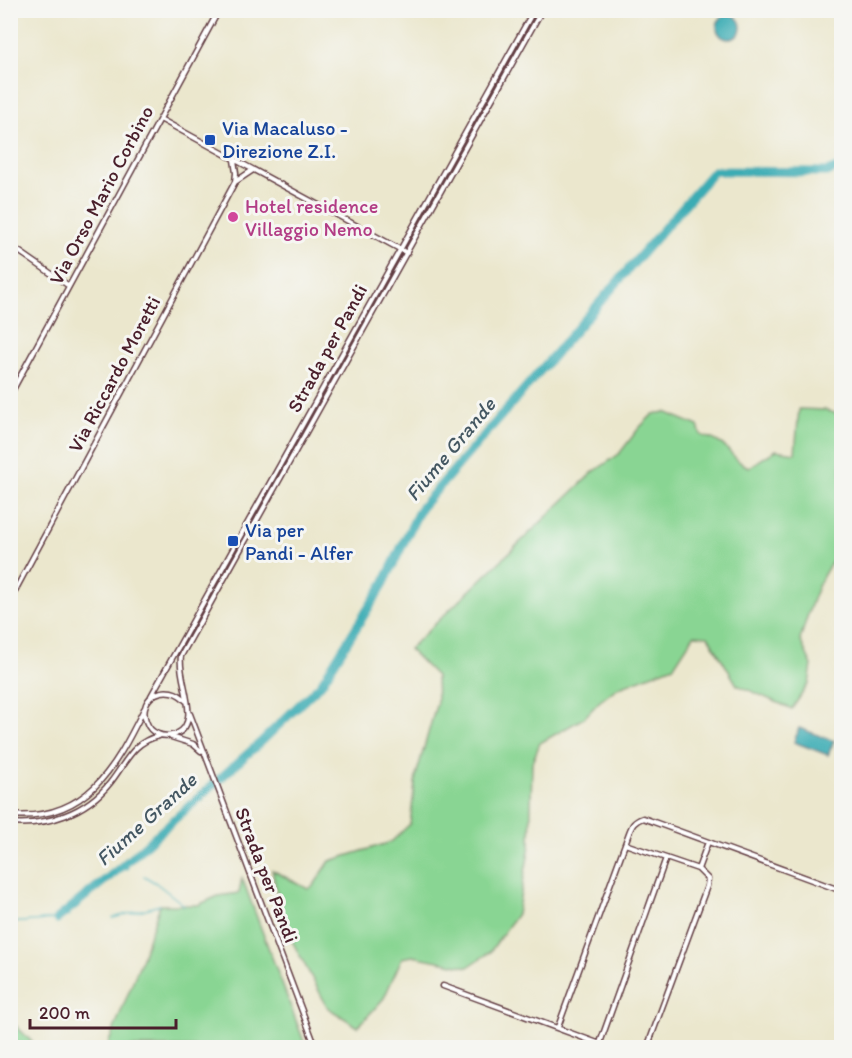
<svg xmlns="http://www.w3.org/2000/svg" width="852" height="1058" font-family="Itim,sans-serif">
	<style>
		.green { fill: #89d593; stroke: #6a7a5f; stroke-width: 1.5 }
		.water { fill: #3aacb4; stroke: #426670; stroke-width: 1.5 }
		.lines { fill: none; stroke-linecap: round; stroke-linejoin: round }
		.stream { stroke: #3aacb4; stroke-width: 1.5 }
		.canal { stroke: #3aacb4; stroke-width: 5 }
		.river { stroke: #3aacb4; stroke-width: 9 }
		.minor-casing { stroke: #623d43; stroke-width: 7 }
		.minor { stroke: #fff; stroke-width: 4 }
		.transit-dot { fill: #1a4fb4; stroke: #f6f6f2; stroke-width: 2 }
		.hotel-dot { fill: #d1479c; stroke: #f6f6f2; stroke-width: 2 }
		.labels { text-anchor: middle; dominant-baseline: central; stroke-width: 6; stroke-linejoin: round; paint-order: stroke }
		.transit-label { font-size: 20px; fill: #164399; stroke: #f6f6f2; text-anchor: start }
		.street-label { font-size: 20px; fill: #4a1f2b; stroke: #f6f6f2 }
		.hotel-label { font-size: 20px; fill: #b23c85; stroke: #f6f6f2; text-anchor: start }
		.water-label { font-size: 21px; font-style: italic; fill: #445762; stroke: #f6f6f2 }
	</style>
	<rect width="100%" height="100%" fill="#f6f6f2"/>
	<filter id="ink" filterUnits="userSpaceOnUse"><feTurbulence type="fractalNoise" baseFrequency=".0167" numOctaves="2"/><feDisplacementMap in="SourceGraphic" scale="12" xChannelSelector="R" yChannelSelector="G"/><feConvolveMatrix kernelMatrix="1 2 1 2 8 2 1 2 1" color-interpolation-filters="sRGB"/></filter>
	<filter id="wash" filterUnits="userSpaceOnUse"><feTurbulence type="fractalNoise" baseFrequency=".008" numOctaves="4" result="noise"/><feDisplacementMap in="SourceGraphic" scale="24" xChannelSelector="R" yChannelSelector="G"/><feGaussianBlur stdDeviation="1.35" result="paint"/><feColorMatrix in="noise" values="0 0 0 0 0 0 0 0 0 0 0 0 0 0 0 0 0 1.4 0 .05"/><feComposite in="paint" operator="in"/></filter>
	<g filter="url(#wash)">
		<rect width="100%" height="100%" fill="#ebe7cd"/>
		<path class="green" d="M799,409L825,410L841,415L842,550C818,574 810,608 800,640L812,665L809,683L792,709L737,685L708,636L694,635L674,666L617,688L599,702L584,718L540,743L532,763L530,846L517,914L490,952L468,967L413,956L402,958L384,998L358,1027L328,1008L284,926L272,870L308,889L314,885L330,861L391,842L410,824L416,776L437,702L436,676L409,649L592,473L619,454L639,428L653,414L665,412L698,426L701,435C710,438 720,441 727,449C736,458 737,462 749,467L776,450L795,453Z
			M242,878L306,1047H107L139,966L160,905H198L218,896L239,893Z
			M10,1021H11L37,1047H11Z"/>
		<path class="water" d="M717 27a12 12 0 1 1 24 0a12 12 0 1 1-24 0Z
			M799,728L834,741L828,755L794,742Z"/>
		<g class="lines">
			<path class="stream" d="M144,876L156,883L184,905
				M113,918L160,905
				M10,923L57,919L70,916"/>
			<path class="canal" d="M120,868L126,867"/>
			<path class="river" d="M57,919L120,868L262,741L321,684L384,583L420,509L714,171L827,172L842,166"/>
		</g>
	</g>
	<g filter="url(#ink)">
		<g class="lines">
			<defs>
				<path id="minor" d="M160,119L407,253
					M234,160L236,173L235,182
					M10,245L69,286
					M10,395L219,10
					M10,600L235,182L253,170
					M151,696L534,10
					M186,701C169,681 137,695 146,721C148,727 152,732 158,734C164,737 170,736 176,734C203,723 177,679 181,656L542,10
					M190,714L316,1048
					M171,737L193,744L201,751
					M10,815C86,822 115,768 144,709
					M10,823C48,826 86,813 110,783C126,763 132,742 159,736
					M625,844L698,869
					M443,986L611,1048
					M558,1027L629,833C632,825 634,821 643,818L842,891
					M600,1043L666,858
					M647,1048L707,886L708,879L698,869L708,842"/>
			</defs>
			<use href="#minor" class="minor-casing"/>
			<use href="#minor" class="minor"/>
		</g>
	</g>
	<g class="transit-dot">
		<rect x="204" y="134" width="12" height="12" rx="3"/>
		<rect x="227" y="535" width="12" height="12" rx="3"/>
	</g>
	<circle class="hotel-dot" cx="233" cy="217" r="6"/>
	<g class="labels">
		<g class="transit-label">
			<text x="222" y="128">Via Macaluso -<tspan x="222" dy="23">Direzione Z.I.</tspan></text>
			<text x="245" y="530">Via per<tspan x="245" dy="23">Pandi - Alfer</tspan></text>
		</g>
		<g class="street-label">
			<text transform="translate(101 195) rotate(-62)">Via Orso Mario Corbino</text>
			<text transform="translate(327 348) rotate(-61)">Strada per Pandi</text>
			<text transform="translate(114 374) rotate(-62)">Via Riccardo Moretti</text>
			<text transform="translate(267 875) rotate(69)">Strada per Pandi</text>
		</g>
		<g class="hotel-label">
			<text x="245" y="206">Hotel residence<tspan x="245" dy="23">Villaggio Nemo</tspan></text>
		</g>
		<g class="water-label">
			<text transform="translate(450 449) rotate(-50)">Fiume Grande</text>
			<text transform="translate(146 819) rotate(-42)">Fiume Grande</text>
		</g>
	</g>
	<rect width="852" height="1058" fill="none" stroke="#f6f6f2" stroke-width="36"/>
	<path d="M30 1019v9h146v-9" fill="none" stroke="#4a1f2b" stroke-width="3"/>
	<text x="39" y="1019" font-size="18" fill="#4a1f2b" stroke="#f6f6f2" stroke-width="4.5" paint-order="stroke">200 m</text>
</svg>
